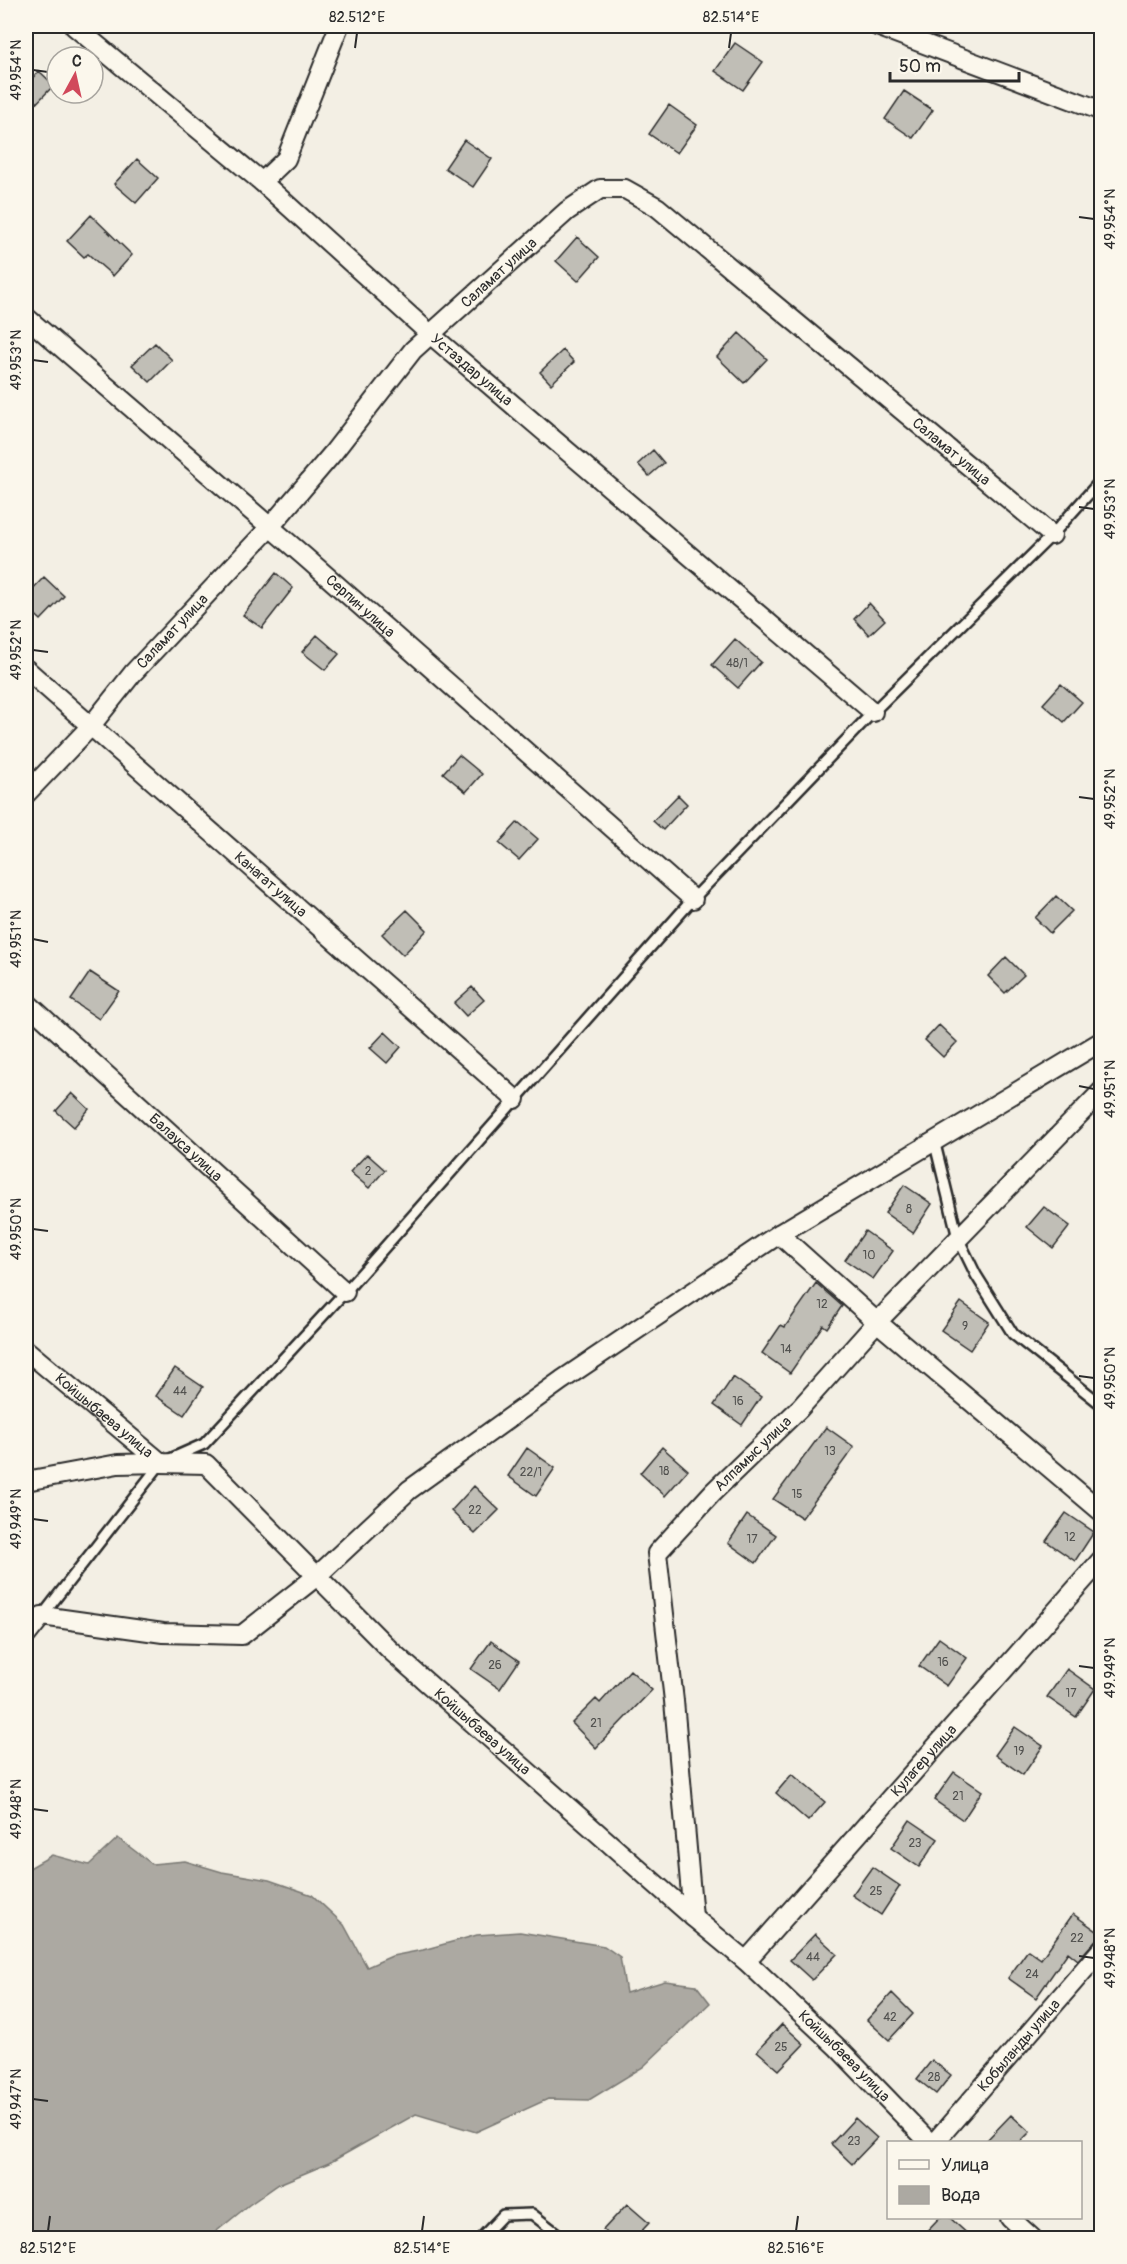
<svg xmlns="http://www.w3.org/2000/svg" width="1127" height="2264" font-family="Pangolin,sans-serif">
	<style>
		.water { fill: #aca9a2; stroke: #787772; stroke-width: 1.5 }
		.building { fill: #c0beb6; stroke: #2b2b2b; stroke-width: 1.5 }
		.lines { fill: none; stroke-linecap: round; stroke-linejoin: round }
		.service-casing { stroke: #2b2b2b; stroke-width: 14 }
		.minor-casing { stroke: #2b2b2b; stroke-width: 22 }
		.service { stroke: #fbf7ec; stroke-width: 9 }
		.minor { stroke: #fbf7ec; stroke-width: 18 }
		.ticks { fill: none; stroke: #2b2b2b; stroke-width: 2 }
		.labels { text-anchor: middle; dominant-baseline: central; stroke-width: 5; stroke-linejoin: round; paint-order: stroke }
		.number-label { font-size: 12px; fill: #50504e }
		.street-label { font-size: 15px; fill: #2b2b2b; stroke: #fbf7ec }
		.neatline { fill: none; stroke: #2b2b2b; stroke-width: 2 }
		.ticks-label { font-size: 15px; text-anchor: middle; fill: #2b2b2b }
	</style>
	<rect width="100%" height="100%" fill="#f3efe4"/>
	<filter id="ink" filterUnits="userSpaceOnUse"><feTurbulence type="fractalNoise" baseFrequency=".0167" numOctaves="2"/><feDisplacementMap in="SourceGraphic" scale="12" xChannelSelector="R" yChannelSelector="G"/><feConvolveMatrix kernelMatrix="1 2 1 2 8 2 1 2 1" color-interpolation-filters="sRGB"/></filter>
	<g filter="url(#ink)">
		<path class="water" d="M118,1838L152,1864L185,1861L222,1872L269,1880L312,1895L344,1925L367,1967L392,1956L423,1950L477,1935L520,1932L604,1946L620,1957L626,1993L665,1981L696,1985L710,2003L643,2067L589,2100L548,2099L476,2132L416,2114L329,2163L279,2184L249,2205L208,2238H26V2133L30,2132L26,2129V1870L52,1855L89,1865Z"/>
		<path class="building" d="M735,43L763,62L743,90L715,71Z
			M39,71L54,85L26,114V85Z
			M904,91L933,110L913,138L885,119Z
			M669,105L697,125L677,153L649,134Z
			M464,140L492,159L473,187L445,168Z
			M137,159L158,178L136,203L114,184Z
			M91,215L132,255L113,276L88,254L84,257L67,241Z
			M577,237L599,257L578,281L556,261Z
			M739,333L767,359L744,383L717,357Z
			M155,343L172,360L150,382L132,365Z
			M563,350L574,362L551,384L540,372Z
			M653,450L664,463L649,476L638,464Z
			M276,573L293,588L262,628L243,615Z
			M44,577L64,596L41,620L26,606V596Z
			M869,603L885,620L869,635L854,619Z
			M317,635L339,654L325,670L302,652Z
			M735,639L761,662L738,688L712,665Z
			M1061,684L1082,702L1064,722L1043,704Z
			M459,755L482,774L466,792L443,773Z
			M678,795L687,804L663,830L653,821Z
			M518,822L538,839L519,860L499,843Z
			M1056,896L1072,911L1050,933L1035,918Z
			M407,910L427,930L403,955L382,934Z
			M1006,957L1024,975L1005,993L988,976Z
			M90,972L119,991L99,1019L71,1000Z
			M472,987L484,1000L466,1016L454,1003Z
			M939,1025L957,1042L943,1057L925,1040Z
			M385,1032L401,1047L387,1063L370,1048Z
			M72,1093L89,1109L74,1127L56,1111Z
			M367,1154L385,1170L369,1188L350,1172Z
			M904,1185L932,1204L913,1233L885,1213Z
			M1044,1207L1070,1226L1053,1248L1027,1227Z
			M865,1231L893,1251L873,1279L845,1260Z
			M816,1283L842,1306L827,1328L823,1325L790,1373L762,1353L781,1325L785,1327Z
			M961,1302L989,1322L970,1350L941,1330Z
			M175,1368L203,1387L184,1415L156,1396Z
			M733,1377L761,1397L742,1425L714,1405Z
			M826,1427L854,1447L802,1518L773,1499Z
			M662,1447L688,1470L665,1496L640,1473Z
			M527,1448L555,1468L536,1496L508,1476Z
			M474,1486L499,1510L475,1534L451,1511Z
			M1066,1513L1094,1532L1075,1561L1046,1541Z
			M747,1515L776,1535L756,1563L728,1543Z
			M939,1638L967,1658L947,1686L919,1666Z
			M491,1641L519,1661L500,1689L471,1669Z
			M1067,1669L1095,1689L1076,1717L1047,1697Z
			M630,1670L652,1690L596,1748L572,1723L596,1699L600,1703Z
			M1015,1727L1043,1746L1023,1775L995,1755Z
			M954,1772L982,1791L963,1820L934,1800Z
			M792,1774L825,1802L808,1821L776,1793Z
			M910,1820L938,1839L919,1867L891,1848Z
			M872,1867L900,1886L881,1915L852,1895Z
			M1073,1914L1101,1934L1078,1960L1068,1952L1036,1998L1008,1978L1028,1950L1041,1959Z
			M815,1934L837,1954L812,1980L790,1960Z
			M892,1993L913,2014L889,2040L867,2020Z
			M782,2024L804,2044L779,2070L757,2051Z
			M932,2060L951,2075L936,2094L917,2079Z
			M1011,2115L1030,2132L1020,2142H985Z
			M855,2118L877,2138L852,2164L831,2144Z
			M627,2204L649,2223L635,2238H612L603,2230Z
			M940,2217H949L972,2238H920Z"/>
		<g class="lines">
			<defs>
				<path id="service" d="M934,1140L958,1238L976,1275L1013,1334L1102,1405
					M26,1611L42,1616L161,1463L204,1444L345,1292L693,899L873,712L1052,535L1102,479
					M481,2238L503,2215L532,2214L563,2238"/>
				<g id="minor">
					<path id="s1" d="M74,26L262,182L430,334L873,712"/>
					<path d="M877,26L1102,111"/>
					<path d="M262,182L286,159L339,26"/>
					<path id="s2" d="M26,317L305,557L693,899"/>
					<path id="s3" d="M26,669L515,1099"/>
					<path id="s4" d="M26,794L90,727L133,673L270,527L333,453L413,350L567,211L600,189H625L657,207L1052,535"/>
					<path id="s5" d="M26,1002L345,1292"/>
					<path d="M779,1234L877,1322L1102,1512"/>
					<path id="s6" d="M26,1350L161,1463L206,1464L390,1650L693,1917L746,1961L838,2048L929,2142"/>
					<path d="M26,1481L118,1464L161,1463"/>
					<path d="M26,1636L42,1616L163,1633L242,1635L317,1576L409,1490L562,1380L779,1234L1102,1041"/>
					<path id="s7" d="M693,1917L674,1701L657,1553L713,1492L800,1408L877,1322L1102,1091"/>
					<path id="s8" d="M746,1961L1102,1559"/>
					<path id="s9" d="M935,2142L1102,1949"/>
					<path d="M1010,2218L1032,2238"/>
				</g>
			</defs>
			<use href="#service" class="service-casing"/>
			<use href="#minor" class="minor-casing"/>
			<use href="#service" class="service"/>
			<use href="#minor" class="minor"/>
		</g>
	</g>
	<path class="ticks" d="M355,48L357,33M729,48L731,33M33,70L48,72M1079,217L1094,219M33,360L48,362M1079,507L1094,509M33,650L48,652M1079,797L1094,799M33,939L48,942M1079,1086L1094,1089M33,1229L48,1231M1079,1376L1094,1378M33,1519L48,1521M1079,1666L1094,1668M33,1809L48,1811M1079,1956L1094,1958M33,2099L48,2101M48,2231L50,2216M422,2231L424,2216M796,2231L798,2216"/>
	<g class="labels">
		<g class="number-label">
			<text x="737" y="663">48/1</text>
			<text x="368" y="1171">2</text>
			<text x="909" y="1209">8</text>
			<text x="869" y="1255">10</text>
			<text x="822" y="1304">12</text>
			<text x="965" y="1326">9</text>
			<text x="786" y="1349">14</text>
			<text x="180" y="1391">44</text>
			<text x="738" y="1401">16</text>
			<text x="830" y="1451">13</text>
			<text x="664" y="1471">18</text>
			<text x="531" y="1472">22/1</text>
			<text x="797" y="1494">15</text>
			<text x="475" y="1510">22</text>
			<text x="1070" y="1537">12</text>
			<text x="752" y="1539">17</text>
			<text x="943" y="1662">16</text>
			<text x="495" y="1665">26</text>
			<text x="1071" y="1693">17</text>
			<text x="596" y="1723">21</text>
			<text x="1019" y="1751">19</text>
			<text x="958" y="1796">21</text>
			<text x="915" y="1843">23</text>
			<text x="876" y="1891">25</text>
			<text x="1077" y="1938">22</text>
			<text x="813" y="1957">44</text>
			<text x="1032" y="1974">24</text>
			<text x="890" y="2017">42</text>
			<text x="781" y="2047">25</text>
			<text x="934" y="2077">28</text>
			<text x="854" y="2141">23</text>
		</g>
		<g class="street-label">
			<text stroke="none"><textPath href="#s4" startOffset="705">Саламат улица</textPath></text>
			<text stroke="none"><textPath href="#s1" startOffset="526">Устаздар улица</textPath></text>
			<text stroke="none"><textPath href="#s4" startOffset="1281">Саламат улица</textPath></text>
			<text stroke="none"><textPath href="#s2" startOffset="442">Серпин улица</textPath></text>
			<text stroke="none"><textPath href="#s4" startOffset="219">Саламат улица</textPath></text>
			<text stroke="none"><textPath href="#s3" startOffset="326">Канагат улица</textPath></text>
			<text stroke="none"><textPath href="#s5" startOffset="216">Балауса улица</textPath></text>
			<text stroke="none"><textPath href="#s6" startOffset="102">Койшыбаева улица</textPath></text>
			<text stroke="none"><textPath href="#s7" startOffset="504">Алпамыс улица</textPath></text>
			<text stroke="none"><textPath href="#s6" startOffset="606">Койшыбаева улица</textPath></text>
			<text stroke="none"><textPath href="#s8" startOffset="268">Кулагер улица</textPath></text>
			<text stroke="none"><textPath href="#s9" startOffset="128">Кобыланды улица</textPath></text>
			<text stroke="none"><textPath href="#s6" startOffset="1092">Койшыбаева улица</textPath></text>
		</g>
	</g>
	<rect width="1127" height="2264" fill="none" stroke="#fbf7ec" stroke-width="66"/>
	<rect x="887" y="2141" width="195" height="78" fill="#fbf7ec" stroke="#a8a59f" stroke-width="1.5"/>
	<rect x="899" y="2160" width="30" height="9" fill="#fbf7ec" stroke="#a8a59f" stroke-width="1.5"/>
	<text x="941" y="2171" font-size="18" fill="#2b2b2b">Улица</text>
	<rect x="899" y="2186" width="30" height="18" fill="#aca9a2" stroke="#a8a59f" stroke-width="1.5"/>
	<text x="941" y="2201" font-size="18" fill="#2b2b2b">Вода</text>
	<g transform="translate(75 75) rotate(8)"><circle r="28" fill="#fbf7ec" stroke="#a8a59f" stroke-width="1.5"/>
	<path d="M0-4.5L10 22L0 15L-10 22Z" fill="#d1495b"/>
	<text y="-9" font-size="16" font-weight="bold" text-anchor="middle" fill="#2b2b2b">С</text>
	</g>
	<path d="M890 72v9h129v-9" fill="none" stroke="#2b2b2b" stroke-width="3"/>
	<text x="899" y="72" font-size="18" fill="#2b2b2b" stroke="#fbf7ec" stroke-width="4.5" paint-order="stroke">50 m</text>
	<rect x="33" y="33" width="1061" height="2198" class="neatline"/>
	<g class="ticks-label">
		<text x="357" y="22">82.512°E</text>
		<text x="731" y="22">82.514°E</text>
		<text transform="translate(16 70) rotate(-90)" y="5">49.954°N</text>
		<text transform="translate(1110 219) rotate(-90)" y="5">49.954°N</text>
		<text transform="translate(16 360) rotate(-90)" y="5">49.953°N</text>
		<text transform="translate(1110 509) rotate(-90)" y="5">49.953°N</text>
		<text transform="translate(16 650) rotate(-90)" y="5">49.952°N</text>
		<text transform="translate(1110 799) rotate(-90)" y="5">49.952°N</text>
		<text transform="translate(16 939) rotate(-90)" y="5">49.951°N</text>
		<text transform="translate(1110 1089) rotate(-90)" y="5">49.951°N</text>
		<text transform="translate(16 1229) rotate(-90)" y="5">49.950°N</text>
		<text transform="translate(1110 1378) rotate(-90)" y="5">49.950°N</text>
		<text transform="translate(16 1519) rotate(-90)" y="5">49.949°N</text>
		<text transform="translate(1110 1668) rotate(-90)" y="5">49.949°N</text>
		<text transform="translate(16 1809) rotate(-90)" y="5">49.948°N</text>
		<text transform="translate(1110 1958) rotate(-90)" y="5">49.948°N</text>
		<text transform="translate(16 2099) rotate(-90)" y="5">49.947°N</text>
		<text x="48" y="2253">82.512°E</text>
		<text x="422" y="2253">82.514°E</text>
		<text x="796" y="2253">82.516°E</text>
	</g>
</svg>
